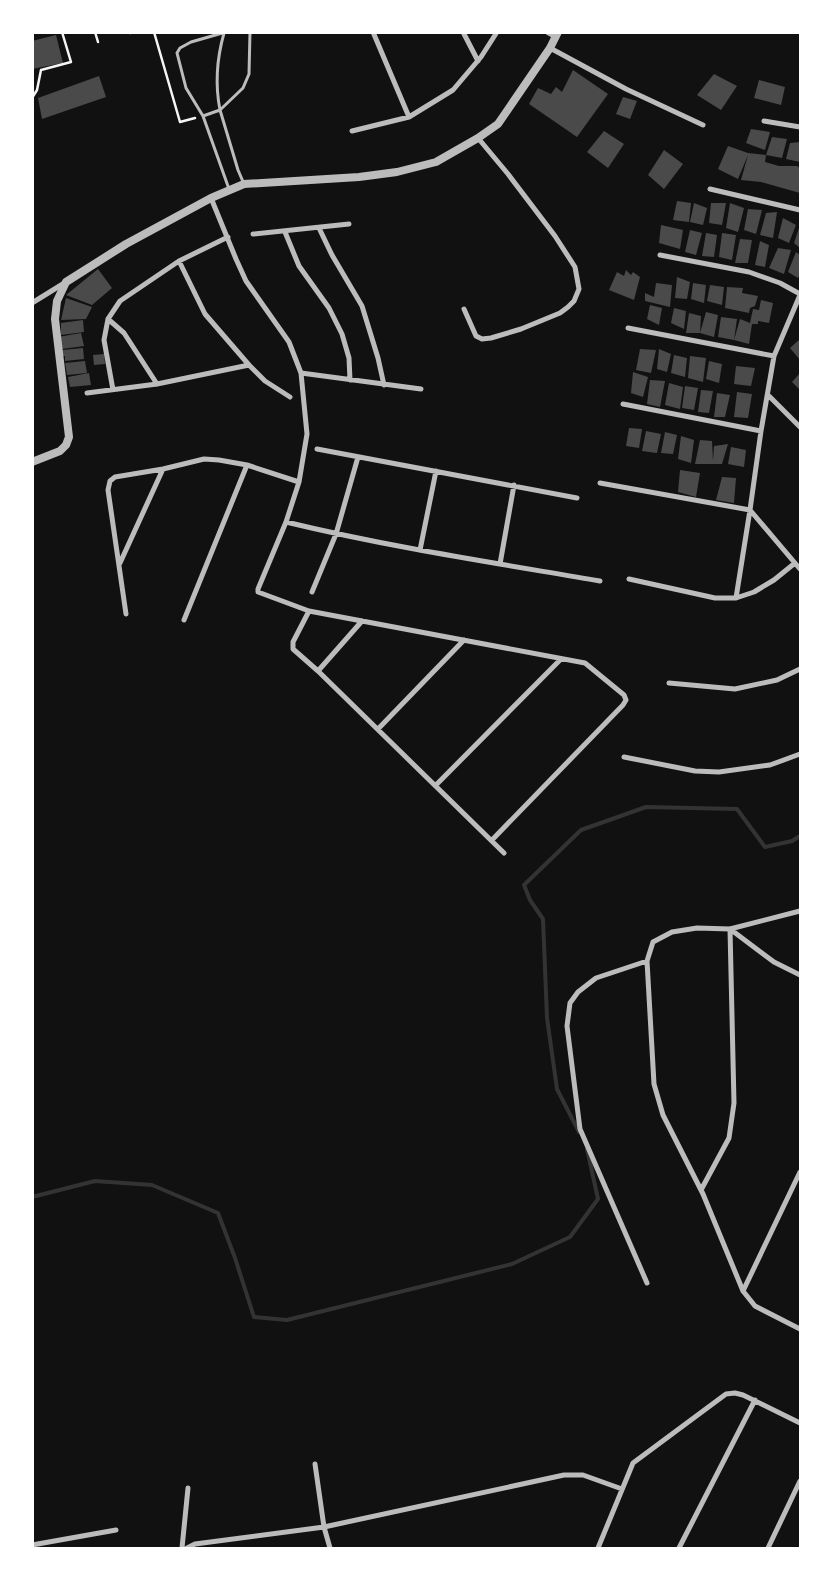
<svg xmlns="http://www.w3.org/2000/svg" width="833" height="1581" font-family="Raleway,sans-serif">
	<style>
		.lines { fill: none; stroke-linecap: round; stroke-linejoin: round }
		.stream { stroke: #333; stroke-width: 4 }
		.building { fill: #4a4a4a }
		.path { stroke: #f5f5f5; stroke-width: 2.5 }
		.service { stroke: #bcbcbc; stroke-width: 3 }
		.minor { stroke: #bcbcbc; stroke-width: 5 }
		.tertiary { stroke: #bcbcbc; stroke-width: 8 }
	</style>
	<rect width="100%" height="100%" fill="#111"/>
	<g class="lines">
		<path class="stream" d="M579,1132L557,1089L547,1018L543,919L530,900L524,885L581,830L646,807L737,809L765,847L792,841L800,836
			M32,1197L95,1181L152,1185L218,1213L235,1258L254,1317L287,1320L512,1264L570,1237L598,1199L587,1149"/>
	</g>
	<path class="building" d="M56,35L63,63L32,69V41Z
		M573,70L608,94L577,137L529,104L538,88L551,94L556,87L562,92Z
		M714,74L737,86L721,110L697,95Z
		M99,76L106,97L42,119L38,98Z
		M759,80L785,87L781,105L754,98Z
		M623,97L637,101L630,119L616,114Z
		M751,129L770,132L765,150L746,143Z
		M604,131L624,144L608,168L587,152Z
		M772,137L787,139L782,158L766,155Z
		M800,142V162L786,159L790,143Z
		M728,146L748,153L766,155L765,162L779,166H797L800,168V193L761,182L741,180L748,155L738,179L718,169Z
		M664,150L683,164L664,189L648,175Z
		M677,201L691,203L689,222L673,220Z
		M694,203L707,208L703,225L690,222Z
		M711,203H726L722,225L709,223Z
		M730,203L744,208L738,232L726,228Z
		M748,209L762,210L756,234L744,230Z
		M777,212L773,238L760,235L766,213Z
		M783,218L796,225L789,243L778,238Z
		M661,225L683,230L680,249L659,243Z
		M800,225V248L794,243Z
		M690,230L702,233L696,255L685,252Z
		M706,233L717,235L714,257L702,256Z
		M722,233L736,235L732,260L719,257Z
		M740,239L752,240L748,263H735Z
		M760,241L769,245L765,267L755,265Z
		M778,248L791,250L784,274L769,268Z
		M796,252L800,255V274L798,278L788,272Z
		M98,269L112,288L92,305L66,295Z
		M626,270L631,275L633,272L640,277L634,300L609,290L617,272L624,276Z
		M677,277L690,282L687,299L675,298Z
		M656,283L672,285L670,307L645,301V293L654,297Z
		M693,283L706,285L704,303L691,299Z
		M710,285L724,287L722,305L707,301Z
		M727,287L743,288L742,293L758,296L755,306L750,308L749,313L725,308Z
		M66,298L92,307L86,319L61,320Z
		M761,300L773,303L769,323L758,321V324H752L749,344L734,340L740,319L750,323L753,309L759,310Z
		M650,305L662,308L659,325L647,319Z
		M674,308L686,311L684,329L671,323Z
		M706,312L718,315L714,337L700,333H686L689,313L701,316L700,333Z
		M721,317L737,319L734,340L718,337Z
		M83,320L84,332L61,335V323Z
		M81,333L84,346L62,349L58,337Z
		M800,339V360L790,348Z
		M83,348L84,359L65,361V356H62V350Z
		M640,349L656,350L651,373L636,370Z
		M659,349L671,354L667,372L657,369Z
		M104,354L105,364L94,365L93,355Z
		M674,355L687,358L685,377L671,373Z
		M690,356L706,358L703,382L688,378Z
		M85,361L87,373L67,375L65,363Z
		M709,361L722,364L719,383L706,379Z
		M736,366L755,368L751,386L734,384Z
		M633,372L648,377L643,397L631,393Z
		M89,373L91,385L70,387L68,377Z
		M800,373V390L792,382Z
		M650,380L665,381L660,407L647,404Z
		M669,383L683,387L680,409L665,405Z
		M685,386L698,388L694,410L682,408Z
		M701,390L713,391L709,413L698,412Z
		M737,392L752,394L748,418L734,417Z
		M717,393L730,395L725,417H714Z
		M629,428L642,429L639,448L626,446Z
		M646,431L661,434L657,453L642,451Z
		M665,432L677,435L673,454L661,453Z
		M681,436L694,440L691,463L678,459Z
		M700,440L712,441L713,461L714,446L728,444L722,464H695Z
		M731,447L746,450L744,467L728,464Z
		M680,470L700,473L696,497L678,492Z
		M722,477L736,478L734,503L716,500Z"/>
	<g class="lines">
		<path class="path" d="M95,32L98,42
			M130,32V33
			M154,32L180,122L195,118
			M32,98L37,90L41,70L71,62L62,32"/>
		<path class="service" d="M226,32L191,42L180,48L177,53L186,88L203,116L229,189
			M203,116L220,110C215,85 217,58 224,33
			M244,184L238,170L220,110L243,88L249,74L250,32"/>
		<path class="minor" d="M373,32L409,117
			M463,32L478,61
			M547,32L556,37
			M550,48L626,89L703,125
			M764,121L800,127
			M352,131L409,117L453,90L481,57L497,32
			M710,189L800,210
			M211,198L236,259L246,281L289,342L301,373L307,434L299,482L286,522L258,589V592L309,611L585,663L624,695L626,700L623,705L492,840
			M319,228L332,255L362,306L378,358L384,385
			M285,232L299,266L329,308L342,334L349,358L350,380
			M253,234L349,224
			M660,255L749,272L780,283L800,294
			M179,261L205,314L249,365
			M32,303L66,282
			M464,309L476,336L482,339L491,338L521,329L560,313L568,307L574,301L579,289L575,267L555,236L508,174L478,138
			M108,319L124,333L157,384
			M628,328L774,356
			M301,373L421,389
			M113,390L104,340L108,319L120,301L179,261L228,237
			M87,393L157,384L249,365L265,381L290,397
			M768,395L800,427
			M623,404L761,431
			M317,449L577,498
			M600,483L750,510L800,569
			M286,522C389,547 495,563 600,581
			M420,550L436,471
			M120,563L163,469
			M500,564L514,485
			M629,579L715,598H736L754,592L774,580L795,563
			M312,592L336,534L358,457
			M736,598L750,510L761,431L774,356L800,295
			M309,611L293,642V649L318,671L504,853
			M126,614L108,490L110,481L115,477L163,469L204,459L219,460L247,465L299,482
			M184,620L247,465
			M318,671L362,621
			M669,683L735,689L777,680L800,669
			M378,729L464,640
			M624,757L695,771L719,772L770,765L800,754
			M436,785L561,659
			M800,911L730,929L697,928L672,932L653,942L647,961L654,1084L663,1115L703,1194L743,1291L755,1306L800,1329
			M730,929L774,962L800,975
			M647,961L596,978L578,992L570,1003L567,1026L580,1129L647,1283
			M701,1190L729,1138L734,1103L730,929
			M743,1291L800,1172
			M32,1545L116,1530
			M182,1548L188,1488
			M187,1548L195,1544L324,1527L315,1464
			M330,1548L324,1527L564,1475H583L622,1489
			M598,1548L633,1463L726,1394L735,1393L743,1395L800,1423
			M679,1548L755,1400
			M768,1548L800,1481"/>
		<path class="tertiary" d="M32,462L60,451L66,445L69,437L55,319L57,301L66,282L126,244L211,198L244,184L359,177L397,172L436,162L478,138L498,124L550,48L558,32"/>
	</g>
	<rect width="833" height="1581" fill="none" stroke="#ffffff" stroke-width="68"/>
</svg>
